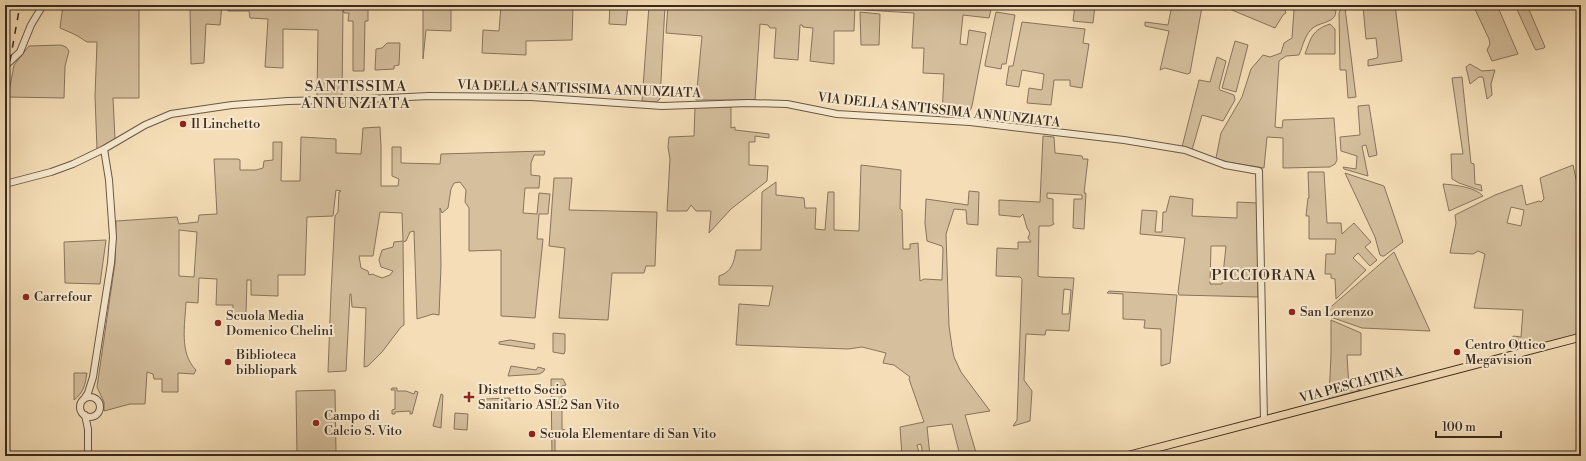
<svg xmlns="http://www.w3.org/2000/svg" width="1586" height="461" font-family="'Libre Bodoni',serif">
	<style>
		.green { fill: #d5bf9d; stroke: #88745e; fill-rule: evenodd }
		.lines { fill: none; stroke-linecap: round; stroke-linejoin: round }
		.minor-casing { stroke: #6a5745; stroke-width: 8 }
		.major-casing { stroke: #3b2a1f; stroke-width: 9 }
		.minor { stroke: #f8ead0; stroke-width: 6 }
		.major { stroke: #f5deb7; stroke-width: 7 }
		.rail { stroke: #3b2a1f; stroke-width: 1.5; stroke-dasharray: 7 7; stroke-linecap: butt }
		.poi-dot { fill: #8f2418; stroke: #f8ead0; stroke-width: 1.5 }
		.labels { text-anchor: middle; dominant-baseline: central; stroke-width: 4; stroke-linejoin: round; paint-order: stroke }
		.street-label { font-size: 13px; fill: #3b2a1f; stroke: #f8ead0 }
		.poi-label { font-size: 13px; fill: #3b2a1f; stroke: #f8ead0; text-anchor: start }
		.quarter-label { font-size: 15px; letter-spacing: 1px; fill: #3b2a1f; stroke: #f8ead0 }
	</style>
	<rect width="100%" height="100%" fill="#f5deb7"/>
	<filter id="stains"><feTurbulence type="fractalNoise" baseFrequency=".005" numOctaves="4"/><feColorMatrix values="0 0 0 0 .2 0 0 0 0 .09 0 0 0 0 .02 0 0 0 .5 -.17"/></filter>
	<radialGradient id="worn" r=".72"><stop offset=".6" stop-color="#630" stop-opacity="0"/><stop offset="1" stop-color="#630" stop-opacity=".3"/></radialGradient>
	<path class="green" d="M63,5H139V98H113L115,139L97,150L95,96L97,42H87L76,35L60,28Z
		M190,5H222L220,25L206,24L204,63L191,64Z
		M228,5H368V21H365L364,71H353V21H348L349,13H344L343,9L342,97H317L318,30L283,29V68L265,67L268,19L250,18L249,11H228Z
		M423,5H451V31L426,30L423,59Z
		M501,5L529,7V5H573L572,40L526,41V55L482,53L483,30L499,31Z
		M610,5H628L626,25L609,24Z
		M649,5H665L660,99L656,102L642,101Z
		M668,5H855L854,31H834V64L810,61L813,28L803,27L802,25H800L798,60L774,58L776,28H770L768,25L760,24L755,100H696L702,36L666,33Z
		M860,5H992L989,18L963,15L960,44L967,45L969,30L986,33L972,106L970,111L967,114L949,113L942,116L944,74L923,73L924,48H912L914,13L865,10L860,9Z
		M1075,5H1095L1093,23L1073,21Z
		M1172,5H1205L1202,7L1190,73L1187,74L1165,68L1160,70L1169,31L1145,26V22L1168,25Z
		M1212,5H1297L1285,10L1286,13L1283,15L1275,28L1227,8L1226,10Z
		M1374,5H1395L1402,61L1368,66V60L1377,58L1378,56L1376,38L1366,39L1363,6Z
		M1473,5H1497L1518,54L1492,61L1487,50L1490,44L1489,39Z
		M1515,5H1527L1545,47L1544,48L1536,50L1535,49Z
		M1304,7C1314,7 1329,4 1336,11C1336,22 1322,22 1314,27C1305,33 1303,46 1299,55L1286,56L1279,61L1275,127L1282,128L1283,120L1334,118L1337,160L1335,164L1330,167L1283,168V138L1267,137L1264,168L1227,162L1216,158L1221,133L1242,97L1251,69L1263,55L1270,57L1281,53L1284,43L1292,38L1294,10Z
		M1345,8L1356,97L1348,98L1346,70H1340L1339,13L1341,9Z
		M860,12L880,14L879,45H861Z
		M996,12L1015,15L1006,64H1002L1001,69L985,66V64Z
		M1022,22L1085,29L1083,43L1089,44L1082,88L1070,86V80H1054L1051,105L1027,103L1029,88L1042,90L1044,74L1022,70L1019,87L1006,85L1009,66H1013Z
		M1330,24L1335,29V54H1305C1311,38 1312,30 1330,24Z
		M1235,41L1248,45L1236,92L1222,88Z
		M387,43H400L399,65L394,66V69L375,70L376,49L382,48Z
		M61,45L66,47L69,51L65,66L64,98L8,97L14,65L29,46Z
		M1217,57L1226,61L1219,88L1220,90L1234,95L1235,100L1223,121L1202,115L1192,150L1182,147L1199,80L1210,82Z
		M1470,64L1482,71L1495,70L1491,84L1492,95L1487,99L1483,77H1479L1470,84L1466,67Z
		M1462,77L1471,163L1474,164L1475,184L1481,185L1482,191L1459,183L1452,179L1451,154H1463L1452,78Z
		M1369,105L1377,155L1369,157L1366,145L1362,146L1368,176L1344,169L1343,167L1356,169L1357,156L1341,151L1340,137L1360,135L1358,106Z
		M695,107H731V128L735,127V130L769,134V138L755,136V142H749V165L768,166L767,181L731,209L709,233L711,211H696L691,205L687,211H667L670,159L668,147L669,137L694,136Z
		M380,127L381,146V186H398L399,179L392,176V147H401V163L440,164L441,154L545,151L544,155H534L531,163V175L540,176L539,188H525L523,213L537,214L539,193L550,194L548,214H539L537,239H543L535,318L501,316V250L469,251V208L465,202L466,190L460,182L454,183L451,189L448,208L442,213L440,208L441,266L439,315L433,314L417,319L414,231L410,232L406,241L403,242L404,325L401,327L382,352L368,366L364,367L366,308L352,307L351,294H350L346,371L328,372L331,293L335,216L338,212L339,192L341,191L336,190L333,216L307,217L305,275H278V296L251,295V280H247L246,313H233V305H216L217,279L199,278L198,303L186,302C185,325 179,353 196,370L194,374L178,373V392H162V379H154L153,374L147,372L145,404H130L104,411V402L97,387L115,263L116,221L177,217L179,224L198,222L199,215L217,214L214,159H238L240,160V170H256L263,168L264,161L273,160V142H282L281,181H300L301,137L336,139V153L361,154L363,128ZM380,212L402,213L403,241L394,242L393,247L382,250L379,260L381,267L393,271L390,275L382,278L372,274L369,275L368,271L361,268L359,256H373ZM179,230L197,232L194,277L179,276Z
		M1043,136L1054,137L1055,153L1082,156L1083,159H1088L1084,193H1086L1084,229L1073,228L1074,199H1082V195L1047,193V198L1053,199V222L1054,224L1050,226H1039L1038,276L1041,277L1074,278L1069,331L1046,330L1045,335L1026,334L1024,380L1032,391L1030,421L1013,426L1017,420L1022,279L1020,277L996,276L997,248L1018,249V242H1031L1028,238L1030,233L1027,228L1023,214L1020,217L999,215V200L1040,202ZM1064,289L1071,290L1069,314H1062Z
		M861,165L901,170L900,209L902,210L903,249H910V244L918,243L920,281L924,279L942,280L943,249L942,246L927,241L925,223L926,199L968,205L969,191L979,192L978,225L967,224L966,210L954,209L946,234L949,326L952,347L954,357L961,372L990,411L965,415L977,456H960L952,424L927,427L930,456H923L921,444L917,445L920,456H902L900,427L924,422L909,379L910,377L894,365L883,363L886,353L862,347L848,349L736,345L739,304L769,306L773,286L719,285V276C732,272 734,262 736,250H761L762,192L776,182V195L804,198L805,208H816L815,229L825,230L828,192H834V230L859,231Z
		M1573,165L1581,202V268L1576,336L1513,352V336L1521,337L1523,310L1474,308L1485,254L1478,251L1473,254L1450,253L1456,223L1455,215L1495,195L1522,185L1526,205L1539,201L1541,202L1544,199L1540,178ZM1511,207L1524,210L1521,226L1507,223Z
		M1308,172H1324L1327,223H1341L1342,234L1354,223L1371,242L1365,247L1377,260L1370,266L1358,253L1353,258L1366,270L1336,299L1335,279L1331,278V274H1325L1326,254H1335L1336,239H1309V216H1306L1308,198H1309Z
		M1345,173L1384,186L1403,242L1384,256H1382L1380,255L1375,237Z
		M554,178H572L569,210L657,212L655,266H646L644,273H612L608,320L559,318L565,248L549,246Z
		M1443,184C1455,185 1475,187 1483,196L1449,211Z
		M1170,196L1193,199L1192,216L1237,218V202L1257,203L1258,297L1179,295L1178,292L1185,238L1140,234L1142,210L1157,211L1155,232H1162L1163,212H1166ZM1211,246H1226L1222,284H1210Z
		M106,240L100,284L65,283L64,242Z
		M1394,252L1430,331L1362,328L1325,315V312Z
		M1109,291L1177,295L1170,363L1161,366V329L1144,328L1145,320L1123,319V294L1107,293Z
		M1331,320L1361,333V355H1347L1349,388L1361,390L1329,399L1331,355Z
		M553,333L565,334V351L564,354L553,352Z
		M510,340L535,344L534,349L499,344V342Z
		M511,366L536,370L538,367L545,369L543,372L539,374L508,376Z
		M74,373H87C85,385 84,392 74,400Z
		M551,379H563L566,385L562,386V429L565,430V434L555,435V456H552Z
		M392,388H397V391H406L414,394L415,391L418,392L412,414H410V411L395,412V414H392V410L395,409V390H391Z
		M335,390L336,454L297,455L296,391Z
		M441,394L443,395L441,428L433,426Z
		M510,398L511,409L485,408L484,399Z
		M455,413L468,414L467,430L454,429Z"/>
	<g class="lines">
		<defs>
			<path id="minor" d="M5,66L20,52L31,25L43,5
				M5,184L51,172L73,164L104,149L145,125L171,114L232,105L288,101L368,99L429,96L531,97L662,106L748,103L787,104L837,114L970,122L1124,140L1185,150L1225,165L1259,171L1264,420
				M80 407a10 10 0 1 1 20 0a10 10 0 1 1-20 0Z
				M84,399L88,393L93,377L111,263L113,237L109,180L104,149
				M85,415L88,429V456"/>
			<path id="major" d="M1126,456L1581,337"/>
		</defs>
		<use href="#minor" class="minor-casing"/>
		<use href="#major" class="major-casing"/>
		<use href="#minor" class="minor"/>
		<use href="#major" class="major"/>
		<path class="rail" d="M5,89L20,5"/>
	</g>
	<g class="poi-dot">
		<circle cx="183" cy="124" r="4"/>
		<circle cx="26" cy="297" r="4"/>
		<circle cx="1292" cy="312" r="4"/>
		<circle cx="218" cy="323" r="4"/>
		<circle cx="1457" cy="352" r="4"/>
		<circle cx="228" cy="362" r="4"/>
		<path d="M467 391h4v4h4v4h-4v4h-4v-4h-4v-4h4z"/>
		<circle cx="316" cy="423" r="4"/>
		<circle cx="532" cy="434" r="4"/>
	</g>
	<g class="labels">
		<g class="street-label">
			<text transform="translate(579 89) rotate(2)">VIA DELLA SANTISSIMA ANNUNZIATA</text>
			<text transform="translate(939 110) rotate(6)">VIA DELLA SANTISSIMA ANNUNZIATA</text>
			<text transform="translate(1351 385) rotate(-15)">VIA PESCIATINA</text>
		</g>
		<g class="poi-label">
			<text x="191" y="124">Il Linchetto</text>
			<text x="34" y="297">Carrefour</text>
			<text x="1300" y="312">San Lorenzo</text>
			<text x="226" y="316">Scuola Media<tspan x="226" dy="15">Domenico Chelini</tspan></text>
			<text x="1465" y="345">Centro Ottico<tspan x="1465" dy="15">Megavision</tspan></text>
			<text x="236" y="355">Biblioteca<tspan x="236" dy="15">bibliopark</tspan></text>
			<text x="478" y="390">Distretto Socio<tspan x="478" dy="15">Sanitario ASL2 San Vito</tspan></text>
			<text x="324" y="416">Campo di<tspan x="324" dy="15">Calcio S. Vito</tspan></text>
			<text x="540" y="434">Scuola Elementare di San Vito</text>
		</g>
		<g class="quarter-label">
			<text x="356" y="86">SANTISSIMA<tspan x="356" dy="17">ANNUNZIATA</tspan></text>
			<text x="1264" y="275">PICCIORANA</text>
		</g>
	</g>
	<rect width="1586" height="461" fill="none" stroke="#f5deb7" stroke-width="20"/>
	<rect x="6" y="6" width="1574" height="449" fill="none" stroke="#3b2a1f" stroke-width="2"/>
	<rect x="10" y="10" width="1566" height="441" fill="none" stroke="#3b2a1f"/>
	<path d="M1436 431v6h65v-6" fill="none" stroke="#3b2a1f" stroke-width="2"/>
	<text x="1442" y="431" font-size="12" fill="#3b2a1f" stroke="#f8ead0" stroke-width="3" paint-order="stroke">100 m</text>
	<rect width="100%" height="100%" filter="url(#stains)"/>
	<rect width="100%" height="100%" fill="url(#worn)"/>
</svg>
